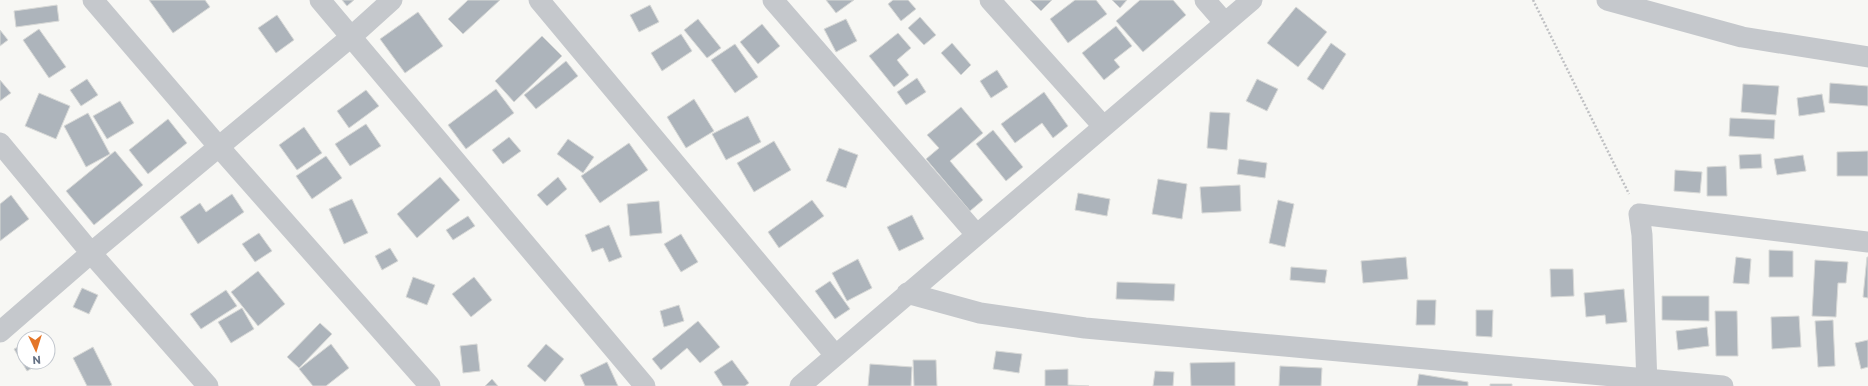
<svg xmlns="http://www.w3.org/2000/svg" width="1868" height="386" font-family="Commissioner,sans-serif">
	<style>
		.building { fill: #adb4bb; stroke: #d8d9d7 }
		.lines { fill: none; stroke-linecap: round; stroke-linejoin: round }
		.path { stroke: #bfc0c3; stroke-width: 2.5; stroke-dasharray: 2 2; stroke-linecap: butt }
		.minor { stroke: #c5c8cc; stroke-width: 21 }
	</style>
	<rect width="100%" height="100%" fill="#f7f7f4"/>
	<path class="building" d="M149,0H205L210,7L173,33Z
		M342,0H354L347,6Z
		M468,0H500L463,34L448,19Z
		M826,0H854L836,13Z
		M893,0H908L916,9L901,21L888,4Z
		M1030,0H1052L1041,11Z
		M1075,0H1096L1107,14L1068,43L1050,19Z
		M1112,0H1127L1120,8Z
		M1140,0H1173L1186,15L1143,52L1116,21Z
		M57,5L59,21L16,27L14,11Z
		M650,5L659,22L639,32L630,15Z
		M1296,7L1327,32L1298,67L1267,43Z
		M418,12L443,46L405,73L380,39Z
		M277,15L294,40L276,53L258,28Z
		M920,17L936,35L924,45L908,28Z
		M698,19L721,48L707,58L684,30Z
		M846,19L857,41L836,52L824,29Z
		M762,24L780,46L758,64L740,42Z
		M1116,26L1132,46L1114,60L1120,67L1104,80L1082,53Z
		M39,29L66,67L49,78L23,40Z
		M0,30L8,40L0,46Z
		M898,33L911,48L897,60L909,75L894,87L869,56Z
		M681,34L692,51L662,71L651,53Z
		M542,36L562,56L514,102L495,81Z
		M952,43L971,65L961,75L941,53Z
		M1331,43L1346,54L1323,90L1307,79Z
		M735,44L758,77L735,93L711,60Z
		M566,61L578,76L536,109L524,95Z
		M997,70L1008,87L991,98L980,81Z
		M917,78L926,92L906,105L897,92Z
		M87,79L98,95L81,106L70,90Z
		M1257,79L1278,89L1267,111L1246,101Z
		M0,80L11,93L0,101Z
		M1830,83L1868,86V106L1829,103Z
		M1743,84L1779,86L1776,115L1741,112Z
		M496,89L514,113L466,149L448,125Z
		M366,90L379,106L349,128L337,111Z
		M1044,92L1068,126L1053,138L1042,123L1015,143L1001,124Z
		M39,93L70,106L56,139L25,126Z
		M1822,94L1825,112L1799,116L1797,98Z
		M694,99L714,131L686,148L667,117Z
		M120,101L134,123L107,139L93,116Z
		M961,107L983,133L950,161L983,200L970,211L926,159L939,148L927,135Z
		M1210,112L1230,113L1227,150L1207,148Z
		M88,113L110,154L86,167L64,126Z
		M748,116L761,142L726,160L712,134Z
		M1730,118L1775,120L1774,139L1729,136Z
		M168,119L187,143L148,174L129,150Z
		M366,124L381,146L350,166L335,144Z
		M304,127L322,153L297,170L279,145Z
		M993,130L1023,167L1006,181L976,144Z
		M509,137L521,151L503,164L492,150Z
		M568,139L594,157L583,173L557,154Z
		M774,141L791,170L754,192L737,163Z
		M629,143L648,170L600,203L581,176Z
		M839,148L858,155L846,188L826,181Z
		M115,151L143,185L94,225L66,191Z
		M1868,151V176H1837V152Z
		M1761,154L1762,168L1740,169L1739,155Z
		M1803,155L1806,171L1777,175L1774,159Z
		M326,156L342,178L312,199L296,176Z
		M1239,159L1267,163L1265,178L1237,174Z
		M1726,166L1727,196H1707V167Z
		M1675,170L1702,172L1700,193L1674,191Z
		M440,177L460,200L417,238L397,214Z
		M558,177L567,189L547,206L537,195Z
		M1158,179L1187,184L1182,219L1152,214Z
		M1240,185L1241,211L1202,213L1200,187Z
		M1078,193L1110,199L1107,216L1075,210Z
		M232,194L244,212L198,244L180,217L200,203L206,212Z
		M11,195L29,219L0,241V204Z
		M352,199L368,233L344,244L329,209Z
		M812,200L824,216L779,248L768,232Z
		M1278,200L1294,204L1285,247L1269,243Z
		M659,201L662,233L630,236L627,204Z
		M912,215L924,239L899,251L887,227Z
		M468,216L475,226L453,240L446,230Z
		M609,225L622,257L609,262L603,248L592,252L585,235Z
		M259,233L272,251L255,262L242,244Z
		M681,234L698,262L681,272L664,244Z
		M390,248L398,261L382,270L375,256Z
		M1769,250L1793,251V277H1769Z
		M1406,257L1408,279L1363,283L1361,261Z
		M1736,257L1751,259L1749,284L1733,283Z
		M1867,257H1868V298L1863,297Z
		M858,259L872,288L847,301L832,273Z
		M1815,260L1848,262L1846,283H1838L1836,317L1812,316Z
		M1291,267L1327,270L1325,283L1290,280Z
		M1550,269H1573L1574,296L1551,297Z
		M258,271L285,304L258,326L231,292Z
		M413,277L435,285L427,305L406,297Z
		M474,277L492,300L471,317L452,294Z
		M830,281L850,309L835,319L815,291Z
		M1117,282L1175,284L1174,301L1116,299Z
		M82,288L98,295L89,314L73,307Z
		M1624,289L1627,322L1606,324L1605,315L1586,317L1584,293Z
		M226,290L237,306L201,329L190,314Z
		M1662,296H1709V321L1662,320Z
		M1417,300H1436L1435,325H1416Z
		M679,305L684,321L664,327L660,311Z
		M242,308L254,329L231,343L218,322Z
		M1476,310H1493L1492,337L1476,336Z
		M1715,311H1737L1738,356H1716Z
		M1799,316L1801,347L1772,349L1771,317Z
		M1833,320L1835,366L1818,367L1815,321Z
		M698,321L720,347L700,363L687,348L661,370L652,359Z
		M320,323L332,334L299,368L287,357Z
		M1707,327L1709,346L1678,350L1676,331Z
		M1868,340V367L1861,369L1855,343Z
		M24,344V362H43L27,371L14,349Z
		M331,344L349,368L326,386H313L299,369Z
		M477,344L480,371L463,373L460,346Z
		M546,344L564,359L545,382L527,366Z
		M93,347L112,385L110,386H87L73,358Z
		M996,351L1022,354L1019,373L993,369Z
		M732,360L749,383L745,386H723L714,372Z
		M913,360H936L937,386H914Z
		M607,362L618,386H585L580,375Z
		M1235,362V386H1191L1190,363Z
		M870,364L912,367L911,386H868Z
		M1280,366L1322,368L1321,386H1279Z
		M1068,369V385L1089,386H1045V370Z
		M1155,371L1174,372L1173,386H1153Z
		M1419,374L1468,382V386H1417Z
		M492,379L498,386H485Z
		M1490,384H1512V386H1490Z"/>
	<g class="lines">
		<path class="path" d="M1533,0L1629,194"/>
		<path class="minor" d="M93,0L219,147L430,386
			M320,0L645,386
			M539,0L835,355
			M773,0L976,234
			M990,0L1103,126
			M1205,0L1225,23
			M1607,0L1742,37L1868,57
			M0,143L91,253L208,386
			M907,293L980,313L1085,328L1723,386
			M0,332L91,253L351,37L392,0
			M800,386L1252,0
			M1647,386L1642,235L1639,214L1868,242"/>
	</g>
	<g transform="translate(36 350) rotate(176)"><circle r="19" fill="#ffffff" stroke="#c2c7ce"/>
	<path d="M0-3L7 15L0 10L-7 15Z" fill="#e47527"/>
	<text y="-6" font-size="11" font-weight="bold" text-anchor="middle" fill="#667285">N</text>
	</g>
</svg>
